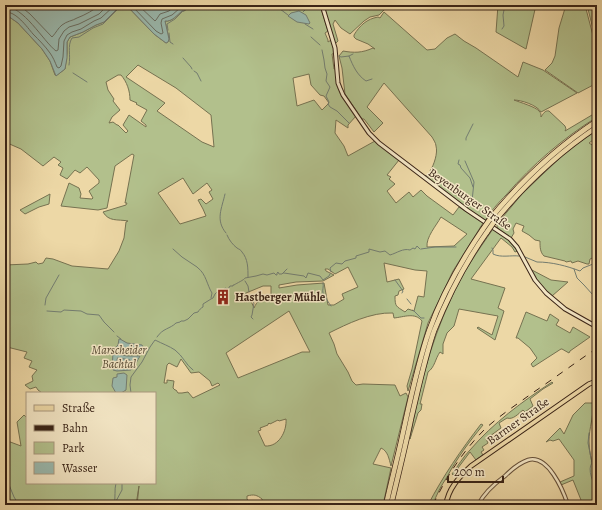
<svg xmlns="http://www.w3.org/2000/svg" width="602" height="510" font-family="Alegreya,serif">
	<style>
		.green { fill: #b2c08c; stroke: #767251; fill-rule: evenodd }
		.water { fill: #9ab9ae; stroke: #737d71 }
		.lines { fill: none; stroke-linecap: round; stroke-linejoin: round }
		.shore { stroke: #6a6e62; stroke-width: 1 }
		.stream { stroke: #737d71; stroke-width: 1 }
		.tertiary-casing { stroke: #66503a; stroke-width: 4.5 }
		.secondary-casing { stroke: #392316; stroke-width: 5 }
		.primary-casing { stroke: #392316; stroke-width: 5.5 }
		.motorway-casing { stroke: #392316; stroke-width: 6 }
		.tertiary { stroke: #f3e6c5; stroke-width: 2.5 }
		.secondary { stroke: #f3e6c5; stroke-width: 3 }
		.primary { stroke: #edd8a6; stroke-width: 3.5 }
		.motorway { stroke: #edd8a6; stroke-width: 4.5 }
		.rail { stroke: #392316; stroke-width: 1; stroke-dasharray: 7 7; stroke-linecap: butt }
		.motorway-bridge-casing { stroke: #392316; stroke-width: 6; stroke-linecap: butt }
		.motorway-bridge { stroke: #edd8a6; stroke-width: 4.5 }
		.labels { text-anchor: middle; dominant-baseline: central; stroke-width: 3; stroke-linejoin: round; paint-order: stroke }
		.street-label { font-size: 12px; fill: #392316; stroke: #f3e6c5 }
		.poi-label { font-size: 12px; font-weight: bold; fill: #392316; stroke: #f3e6c5; text-anchor: start }
		.park-label { font-size: 12px; font-style: italic; fill: #574a34; stroke: #f3e6c5 }
	</style>
	<rect width="100%" height="100%" fill="#edd8a6"/>
	<filter id="stains"><feTurbulence type="fractalNoise" baseFrequency=".005" numOctaves="4"/><feColorMatrix values="0 0 0 0 .2 0 0 0 0 .09 0 0 0 0 .02 0 0 0 .5 -.17"/></filter>
	<radialGradient id="worn" r=".72"><stop offset=".6" stop-color="#630" stop-opacity="0"/><stop offset="1" stop-color="#630" stop-opacity=".3"/></radialGradient>
	<path class="green" d="M192,5H283L287,9L290,10L292,9L293,5H296L297,8H301L303,5H320L328,31L325,33L328,40V42L331,40V41L335,53L332,54L334,69H336L337,81L356,116L348,125V128L336,120L335,133L344,146L348,156L375,141L399,160L387,175L391,177L389,179L395,184L387,191L396,203L409,192L413,197L421,190L427,196L453,215L459,207L483,223L453,271L428,323L408,391L407,386L412,369L422,321C415,312 404,317 394,318L393,313C371,312 347,324 329,333L334,344L337,354L348,372L352,381L356,385L363,384L395,385L400,396L406,393L408,397L391,466C389,459 388,451 381,448L373,464L391,468L383,505H263V503L262,499C257,495 254,494 247,496V499L251,505H137L139,486L136,505H5V440L21,446L17,422L24,415L27,418V483H155V393H42L38,390L36,387L30,389L25,385L33,381L32,376L37,370L29,367L32,361L24,358L27,352L7,347L6,357H5V265L28,264L36,262L38,264L43,263L46,258L53,259L72,266L108,269L119,251L124,238L126,222L128,221C117,219 109,222 103,212L126,205L127,203H125L134,155L132,154L115,166L107,208L98,210L61,206L69,183L79,188L81,194L80,198L92,199L93,198L89,191L99,183V180L87,167L80,173L75,170L67,179L60,175L63,168L58,165L61,162L54,157L43,166L21,149L5,142V15L8,16L18,23L42,49L50,61L55,75H57L65,69L67,53V42L70,37L83,32L96,25L104,22L121,6L128,7L154,34L166,43L168,42L169,39L165,21C172,22 177,15 182,11H184ZM138,65L176,88L211,115L214,147L202,142L157,111L165,103L126,77ZM309,74L311,85L320,95L324,96L329,103L322,110L314,100L297,106L293,78ZM118,75H121C127,82 130,91 130,100L137,103L136,104L147,110L141,121L146,125V127L129,115L123,125L128,131L126,133L118,125H117L113,122L109,123L112,117L120,110L113,101L114,99L108,90L106,82ZM183,178L193,194L207,183L212,190L209,192L213,199L206,204L201,199L198,200L203,209L206,216L180,224L158,193ZM441,217L467,234L454,246L427,247C426,237 436,226 441,217ZM384,263L415,270L427,271L424,297L418,296L414,311L408,309L405,312C396,306 395,307 395,296L398,295L399,291L404,289L399,279L387,282ZM348,267L358,287L342,294L344,299L334,305H328L324,283L297,285L279,288V285L296,282L323,281L334,275L326,271L325,269H328L335,274ZM263,286H271V296C262,296 257,301 254,308L251,301L248,302L246,293ZM289,311L310,352H302L238,378L226,353ZM181,359L191,373L199,372L210,381L212,386L218,383L220,385L193,398L188,392L182,393H178L176,390H175L173,388L174,381L167,380V383H164L167,365L169,363L177,367ZM286,419C287,431 279,447 265,446L258,431L261,430L260,428L268,425V424L269,423L270,424L278,420L279,421Z
		M323,5H388L389,6L385,9L379,15L370,17L364,21L350,34L341,28L335,20L333,24L338,41L335,44Z
		M498,5H536L526,49L496,32Z
		M566,5H585L597,51V65L596,66L597,69V83L578,93L545,70L552,63L555,56L559,28Z
		M587,5H597V37H595Z
		M384,12L427,50L435,49L447,38L455,34L464,41L476,48L518,77L523,62L543,70L577,93L541,112C537,105 521,100 514,100C519,102 536,107 539,111C541,113 541,114 541,117C543,114 545,110 549,111L565,126L566,129L565,131L597,112V117C562,139 533,164 506,195C499,202 490,212 485,221L478,217L425,176L426,175L428,177L432,172L430,171C434,165 438,153 436,146C436,143 433,139 432,137L384,83L367,107L383,123L374,132L364,119H362L345,94L342,68L339,56L343,51C354,53 362,53 373,48L375,49L368,44L356,39L354,37V35C360,25 367,19 378,17L380,18Z
		M597,130V137L589,143L597,148V188L594,196L597,202V256L590,259L589,264H587L578,261L572,263L571,261L566,262L565,261L544,256C540,252 540,247 540,241L535,240L529,235L522,231L524,226L516,223L513,229L514,233L511,238L501,231L497,227V224L522,194L564,154L582,140Z
		M50,194L49,204L39,207L25,214L20,210Z
		M493,229C502,235 512,241 518,251L515,252L512,247L501,238L471,279L505,288L498,308L504,311L495,340L477,328L478,327L492,335L498,316L459,309L454,326L447,333L443,344V354L440,352C435,359 435,367 428,372L420,404H422L421,410L418,413L410,439C418,392 430,344 450,301C461,275 477,252 493,229Z
		M530,269L551,280L568,282L552,296L538,283Z
		M526,312L547,321L550,314L559,320L556,325L570,333L573,327L590,337L570,351L569,353L562,349H561L533,367L531,364L537,358L530,348L518,338H516Z
		M552,382L553,383L543,389L530,399L533,406L525,412L523,410C518,414 513,420 507,418L499,423L501,428L486,439L488,443L482,447L484,450L481,452L483,455L476,460L470,452L458,468L459,469L453,475L452,474C458,466 463,457 470,450C493,423 523,401 552,382Z
		M585,403H593C594,416 589,428 589,441C589,450 591,460 594,469L597,468V477L596,478L597,486V505H583L573,480L561,485L560,482L574,476V460L559,439L553,441L550,440L546,442L560,428L564,434L573,415Z
		M481,424L483,425C469,442 457,458 447,477C441,486 436,495 433,505H428C443,476 461,450 481,424Z"/>
	<path class="water" d="M5,5H192L184,11H182C177,15 172,22 165,21L169,39L168,42L166,43L154,34L128,7L123,5L120,6L104,22L96,25L83,32L70,37L67,42V58L65,69L56,76L50,61L42,49L18,23L8,16L5,15Z
		M299,11L306,15L310,23L309,24L297,22L288,16L291,13Z
		M119,339H120L127,343L142,345L143,347C142,357 124,352 117,350L115,348L118,345Z
		M113,353L127,356H140L136,363L131,370L117,371L113,370L112,368Z
		M124,373L127,375L126,390L121,393H116L112,386L113,378L117,377V374Z"/>
	<g class="lines">
		<path class="shore" d="M19,5L30,14L52,37C56,33 58,28 62,25C67,21 72,21 77,18C85,15 94,10 100,5
			M131,5L156,31L161,34L163,33L161,23L162,19L172,15L180,8L186,5
			M138,5L155,21L156,20L160,14L169,11L176,5
			M5,7C23,5 43,41 56,51L58,50L59,39L64,31L69,27L79,24L99,14L108,5
			M5,12C16,11 27,27 33,34C39,40 45,46 50,53C53,57 55,62 57,67L59,68L61,66L63,57L64,41L67,35L72,32L81,29L94,21L101,18L115,5
			M118,358L130,360L132,363L128,367L118,366L116,364L117,360Z"/>
		<path class="stream" d="M276,6L288,15
			M303,12L306,9
			M305,24L313,29
			M502,29L504,26L503,15L505,5
			M168,30L167,24L175,19L183,11
			M169,33L170,42L173,44
			M311,37L320,45
			M322,50L324,60L325,68L327,74L326,81L330,87L326,96L329,102L328,104L330,107L337,111L349,123
			M339,56L341,57L349,56C353,66 357,75 366,81L372,79
			M349,56L353,54
			M183,58L191,67L192,69
			M69,65C71,55 67,46 72,38L79,37L93,28L103,24L121,6L125,7V6
			M194,71L197,73L201,81
			M73,73L87,82
			M466,140V138L473,124
			M459,160L458,164L460,165L461,168L470,178L473,187
			M465,161L474,182L472,201L470,206
			M225,194C222,208 215,220 226,233
			M227,235C229,240 233,245 237,248C240,250 240,249 242,252C248,259 248,268 248,277
			M492,248L493,250V254C501,258 511,255 519,256
			M173,249L182,257L197,267L198,268C206,274 207,285 212,293L211,298
			M421,249L435,247H456
			M525,257C529,259 533,260 537,262C552,262 567,266 580,271L583,268L593,264L597,267
			M574,269L577,278L584,285L593,295L596,297
			M331,272L330,268L336,263L342,264L345,261L356,258V256L369,252V249L380,252L385,251L390,255C397,253 403,248 410,250L413,248L415,249L417,246L420,249
			M283,273L287,269
			M395,280L403,291L402,293
			M245,281L248,286L249,292
			M323,283C324,287 322,290 323,293C324,296 329,303 331,306
			M250,295L251,299L254,303L252,315L251,317L253,319
			M407,299L411,304
			M45,305L46,298L59,275
			M413,310L421,318H424
			M47,311L61,312L64,310L81,311L87,314L99,315L104,322L114,332
			M117,336L121,339
			M157,337C163,328 170,329 176,323L180,322L181,321H184L188,319L194,313L198,312C199,310 201,308 203,307V304L211,299L213,298L215,294L217,292L224,290L225,288L228,289L230,286H233V285H234C237,283 244,280 245,278L256,276L263,274L267,275L274,273L276,275H277V273L278,272L279,274H282L283,273H284L304,276L306,278L308,273L320,276L323,280L329,276L330,274
			M131,393L130,385L131,377L142,362L150,347L155,340C163,344 169,346 175,350C183,356 186,365 193,370
			M589,433L588,443L592,463C587,469 593,483 597,490
			M5,475L14,497L19,505
			M115,503L122,490V483
			M114,505C116,497 114,490 116,483
			M293,505H294"/>
		<defs>
			<path id="tertiary" d="M478,505C484,493 494,484 505,476C511,470 519,463 528,460C548,454 563,490 568,505"/>
			<path id="secondary" d="M322,5L335,48L338,83L340,88L343,95L369,133L379,143L467,210L510,239L517,247L535,280L546,293L565,309L597,327"/>
			<path id="primary" d="M446,505C448,489 459,477 471,466L566,400L589,384L597,381"/>
			<path id="motorway" d="M490,219C521,181 556,148 597,121
				M494,222C524,185 558,153 597,127
				M386,505C391,482 397,460 402,437C410,401 417,366 429,331C442,295 461,261 483,229
				M391,505C398,476 405,448 411,419C418,390 424,360 434,331C448,296 465,263 487,232"/>
		</defs>
		<use href="#tertiary" class="tertiary-casing"/>
		<use href="#secondary" class="secondary-casing"/>
		<use href="#primary" class="primary-casing"/>
		<use href="#motorway" class="motorway-casing"/>
		<use href="#tertiary" class="tertiary"/>
		<use href="#secondary" class="secondary"/>
		<use href="#primary" class="primary"/>
		<use href="#motorway" class="motorway"/>
		<path class="rail" d="M433,505C446,477 463,451 485,429C499,416 516,405 531,394C553,379 575,363 597,348"/>
		<defs>
			<path id="motorway-bridge" d="M483,229L490,219
				M487,232L494,222"/>
		</defs>
		<use href="#motorway-bridge" class="motorway-bridge-casing"/>
		<use href="#motorway-bridge" class="motorway-bridge"/>
	</g>
	<defs>
		<symbol id="building-bare" viewBox="-9 -9 18 18"><path d="M-4-6H4V6H1V3H-1V6H-4ZM-2.5-4.3h1.7v1.8h-1.7ZM.8-4.3h1.7v1.8H.8ZM-2.5-1h1.7V.8h-1.7ZM.8-1h1.7V.8H.8Z" fill="#8f2418" stroke="#f3e6c5" stroke-width="2.5" paint-order="stroke"/></symbol>
	</defs>
	<g fill-rule="evenodd">
		<use href="#building-bare" x="212" y="286" width="22" height="22"/>
	</g>
	<g class="labels">
		<g class="street-label">
			<text transform="translate(470 199) rotate(35)">Beyenburger Straße</text>
			<text transform="translate(518 421) rotate(-35)">Barmer Straße</text>
		</g>
		<g class="poi-label">
			<text x="235" y="297">Hastberger Mühle</text>
		</g>
		<g class="park-label">
			<text x="119" y="350">Marscheider<tspan x="119" dy="14">Bachtal</tspan></text>
		</g>
	</g>
	<rect width="602" height="510" fill="none" stroke="#edd8a6" stroke-width="20"/>
	<rect x="6" y="6" width="590" height="498" fill="none" stroke="#392316" stroke-width="2"/>
	<rect x="10" y="10" width="582" height="490" fill="none" stroke="#392316"/>
	<rect x="26" y="392" width="130" height="92" fill="#f3e6c5" stroke="#a9987f"/>
	<rect x="34" y="405" width="20" height="6" fill="#edd8a6" stroke="#a9987f"/>
	<text x="62" y="412" font-size="12" fill="#392316">Straße</text>
	<rect x="34" y="425" width="20" height="6" fill="#392316" stroke="#a9987f"/>
	<text x="62" y="432" font-size="12" fill="#392316">Bahn</text>
	<rect x="34" y="442" width="20" height="12" fill="#b2c08c" stroke="#a9987f"/>
	<text x="62" y="452" font-size="12" fill="#392316">Park</text>
	<rect x="34" y="462" width="20" height="12" fill="#9ab9ae" stroke="#a9987f"/>
	<text x="62" y="472" font-size="12" fill="#392316">Wasser</text>
	<path d="M448 476v6h55v-6" fill="none" stroke="#392316" stroke-width="2"/>
	<text x="454" y="476" font-size="12" fill="#392316" stroke="#f3e6c5" stroke-width="3" paint-order="stroke">200 m</text>
	<rect width="100%" height="100%" filter="url(#stains)"/>
	<rect width="100%" height="100%" fill="url(#worn)"/>
</svg>
